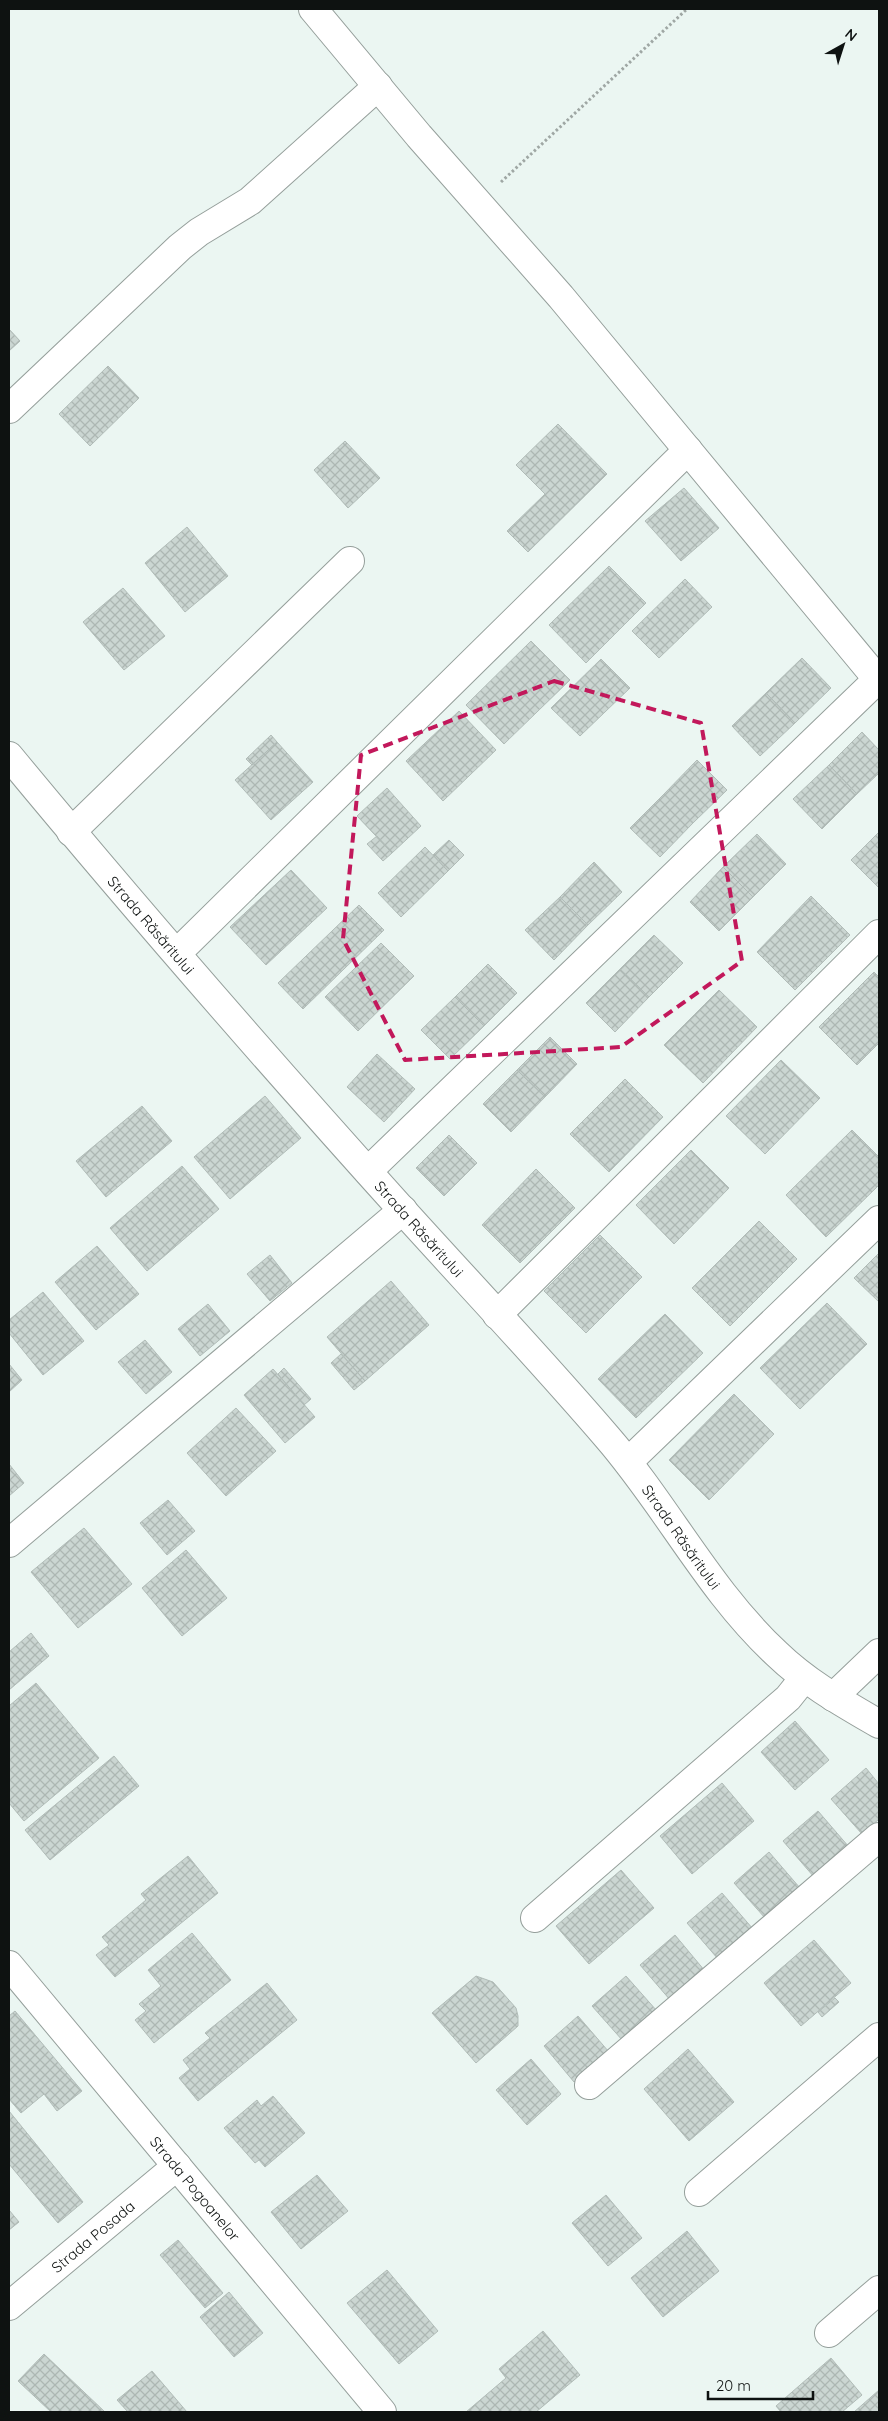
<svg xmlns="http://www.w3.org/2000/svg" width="888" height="2421" font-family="Quicksand,sans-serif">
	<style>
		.building { fill: url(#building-cross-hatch); stroke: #b1bcb8 }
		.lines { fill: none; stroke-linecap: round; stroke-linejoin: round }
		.minor-casing { stroke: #959f9b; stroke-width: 30 }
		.path { stroke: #9fa7a4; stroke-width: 3; stroke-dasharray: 2.5 2.5; stroke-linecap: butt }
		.minor { stroke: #fff; stroke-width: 28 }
		.marked { fill: none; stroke: #c2185b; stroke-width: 4; stroke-dasharray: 10 6; stroke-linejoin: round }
		.labels { text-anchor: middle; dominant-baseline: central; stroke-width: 4; stroke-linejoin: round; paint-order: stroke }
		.street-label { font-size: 15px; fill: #0e1211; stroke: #ebf6f2 }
	</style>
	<defs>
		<pattern id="building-cross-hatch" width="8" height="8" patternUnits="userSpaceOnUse" patternTransform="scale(1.25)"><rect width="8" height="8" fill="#cbd6d2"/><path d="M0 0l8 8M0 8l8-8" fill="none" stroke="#adb7b3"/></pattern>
	</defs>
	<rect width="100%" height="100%" fill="#ebf6f2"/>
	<path class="building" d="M9,329L20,341L9,351Z
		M108,366L139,398L90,446L59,414Z
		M558,424L607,474L528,552L507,531L545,494L516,465Z
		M345,441L380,478L348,508L314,470Z
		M684,488L719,528L681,561L645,521Z
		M187,527L228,576L185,612L145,563Z
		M609,566L646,603L586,663L549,625Z
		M685,579L712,607L659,658L632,631Z
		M123,588L165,636L124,670L83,622Z
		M531,641L570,680L504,744L466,705Z
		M802,658L831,688L795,723L766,693Z
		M601,659L630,688L580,736L551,708Z
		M766,693L795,723L760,756L732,726Z
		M459,711L496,750L443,801L406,761Z
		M862,732L879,750V773L857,794L829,765Z
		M271,735L277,742L252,765L246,759Z
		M277,742L313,782L271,820L235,780Z
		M697,760L727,790L693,823L664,794Z
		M829,765L857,794L822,829L793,799Z
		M387,788L421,826L392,853L357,816Z
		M664,794L693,823L660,857L630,828Z
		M879,832V888L851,860Z
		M757,834L786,864L753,897L723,867Z
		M377,836L392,853L383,861L367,844Z
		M449,840L464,855L448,871L433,855Z
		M425,847L448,871L401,917L378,893Z
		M594,862L622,892L588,925L560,897Z
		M723,867L753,897L719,931L690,902Z
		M291,870L327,908L266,965L230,927Z
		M811,896L850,935L795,990L757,952Z
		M560,897L588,925L554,960L525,930Z
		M359,905L384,930L303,1009L278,983Z
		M654,935L683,963L649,997L620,969Z
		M381,943L414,976L358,1031L325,997Z
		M488,964L517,993L484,1026L455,997Z
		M620,969L649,997L615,1032L586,1003Z
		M874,972L879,977V1043L857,1065L819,1027Z
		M719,990L757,1027L703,1083L664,1045Z
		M455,997L484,1026L450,1059L421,1030Z
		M550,1037L577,1064L545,1097L517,1070Z
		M377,1054L415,1089L384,1122L347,1087Z
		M781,1060L820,1098L765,1154L726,1116Z
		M517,1070L545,1097L511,1132L483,1104Z
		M625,1079L663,1117L609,1172L570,1134Z
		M265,1096L301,1138L230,1199L194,1157Z
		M142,1106L172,1141L106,1197L76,1161Z
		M852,1130L879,1157V1185L826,1237L786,1195Z
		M449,1135L477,1163L444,1196L416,1168Z
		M691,1150L729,1188L674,1244L636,1205Z
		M182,1166L219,1209L147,1271L110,1228Z
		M536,1169L575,1208L520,1263L482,1225Z
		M759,1221L797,1259L730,1326L692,1288Z
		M600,1235L642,1277L586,1333L544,1291Z
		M97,1246L139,1294L96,1330L55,1282Z
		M879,1253V1302L854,1278Z
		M270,1255L292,1283L270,1301L247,1274Z
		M391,1281L429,1325L365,1381L327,1337Z
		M43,1292L84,1341L43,1375L9,1333V1320Z
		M827,1303L867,1344L800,1409L760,1368Z
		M208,1304L230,1331L200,1356L178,1329Z
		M665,1314L703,1353L636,1418L598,1379Z
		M145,1340L172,1372L146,1394L118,1362Z
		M341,1354L365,1381L354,1390L331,1363Z
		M9,1364L22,1380L9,1392Z
		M284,1368L311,1399L304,1405L278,1374Z
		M273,1369L315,1417L285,1443L244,1395Z
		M734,1394L774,1434L709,1500L669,1460Z
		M236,1408L276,1451L226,1496L187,1453Z
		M9,1464L24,1483L9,1496Z
		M168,1500L195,1531L167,1555L140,1523Z
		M84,1528L132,1584L78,1628L31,1572Z
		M186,1550L227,1598L182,1636L142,1588Z
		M31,1633L49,1656L9,1690V1652Z
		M36,1683L99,1758L24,1821L9,1803V1706Z
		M795,1721L829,1760L795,1790L761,1752Z
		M114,1756L139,1786L50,1860L25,1830Z
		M866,1768L879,1784V1819L862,1834L831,1799Z
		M722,1783L754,1821L692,1874L660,1836Z
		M818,1811L849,1847L814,1877L783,1841Z
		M769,1852L800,1888L765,1918L734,1883Z
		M188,1856L218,1893L115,1977L96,1955L109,1945L102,1937L146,1900L141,1894Z
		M621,1870L654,1908L589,1964L556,1926Z
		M722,1893L753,1929L718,1959L687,1923Z
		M192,1933L231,1980L154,2043L135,2020L146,2011L139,2004L161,1986L148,1970Z
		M675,1935L705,1971L671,2001L640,1965Z
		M814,1940L851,1983L801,2026L764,1983Z
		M476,1976L493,1982L516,2008L518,2016V2026L476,2063L432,2013Z
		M626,1976L657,2011L623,2041L592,2006Z
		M267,1983L297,2020L198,2101L179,2078L190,2069L183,2060L210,2038L205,2033Z
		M835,1998L839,2002L822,2017L818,2012Z
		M15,2011L82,2091L57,2111L44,2094L21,2113L9,2099V2016Z
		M578,2016L609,2052L574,2082L544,2046Z
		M688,2049L734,2102L689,2141L644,2089Z
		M531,2059L561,2094L527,2125L496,2090Z
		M273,2096L305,2133L265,2167L259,2160L255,2163L224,2128L257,2100L261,2106Z
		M9,2111L83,2202L58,2223L9,2164Z
		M317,2175L348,2211L301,2249L271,2212Z
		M606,2195L642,2238L608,2266L572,2223Z
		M9,2210L19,2222L9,2230Z
		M687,2231L719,2271L663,2317L631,2278Z
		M178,2240L223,2293L205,2308L160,2255Z
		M387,2270L438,2331L399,2364L347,2303Z
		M229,2292L263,2333L234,2357L200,2317Z
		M543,2331L580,2375L536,2412H466L506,2378L499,2369Z
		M44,2354L105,2412H51L18,2381Z
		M831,2358L862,2395L842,2412H781L776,2406Z
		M152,2371L187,2412H128L117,2400Z
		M879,2390V2412H854Z"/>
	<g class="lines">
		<defs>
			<g id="minor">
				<path d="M313,9L419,136L561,297L879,681"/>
				<path d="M9,409L180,247L199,232L250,201L378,86"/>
				<path id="s1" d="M9,756C137,911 270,1063 405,1213C472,1287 541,1360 607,1437C667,1506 709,1591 777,1654C807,1683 843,1703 879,1724"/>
				<path d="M71,832L350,561"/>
				<path d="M177,953L688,450"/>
				<path d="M368,1171L878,679"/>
				<path d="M497,1315L879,934"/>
				<path d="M628,1462L879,1220"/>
				<path d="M9,1543L403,1210"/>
				<path d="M833,1697L879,1653"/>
				<path d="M535,1918L788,1698L804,1678"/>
				<path id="s2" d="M9,1965L382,2412"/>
				<path d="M589,2085L879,1837"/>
				<path d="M699,2192L879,2037"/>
				<path id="s3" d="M9,2306L177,2166"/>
				<path d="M829,2333L879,2290"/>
			</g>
		</defs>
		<use href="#minor" class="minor-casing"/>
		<path class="path" d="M501,182L687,9"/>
		<use href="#minor" class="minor"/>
	</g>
	<path class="marked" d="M554,681L701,723L742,961L621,1047L405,1060L343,939L361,755Z"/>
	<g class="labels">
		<g class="street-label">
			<text stroke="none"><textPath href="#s1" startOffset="221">Strada Răsăritului</textPath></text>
			<text stroke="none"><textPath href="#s1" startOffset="626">Strada Răsăritului</textPath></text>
			<text stroke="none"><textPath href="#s1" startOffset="1031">Strada Răsăritului</textPath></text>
			<text stroke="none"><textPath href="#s2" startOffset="291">Strada Pogoanelor</textPath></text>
			<text stroke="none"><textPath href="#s3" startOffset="109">Strada Posada</textPath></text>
		</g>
	</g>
	<rect width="888" height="2421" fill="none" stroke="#0e1211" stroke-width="20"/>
	<g transform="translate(843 45) rotate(39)" stroke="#ebf6f2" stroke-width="4" paint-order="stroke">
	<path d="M0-4L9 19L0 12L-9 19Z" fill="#0e1211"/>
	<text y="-8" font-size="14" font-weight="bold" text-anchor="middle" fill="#0e1211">N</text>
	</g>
	<path d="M708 2391v8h105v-8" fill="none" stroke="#0e1211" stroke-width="2.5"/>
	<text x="716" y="2391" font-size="15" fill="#0e1211" stroke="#ebf6f2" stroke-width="4" paint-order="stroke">20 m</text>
</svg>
